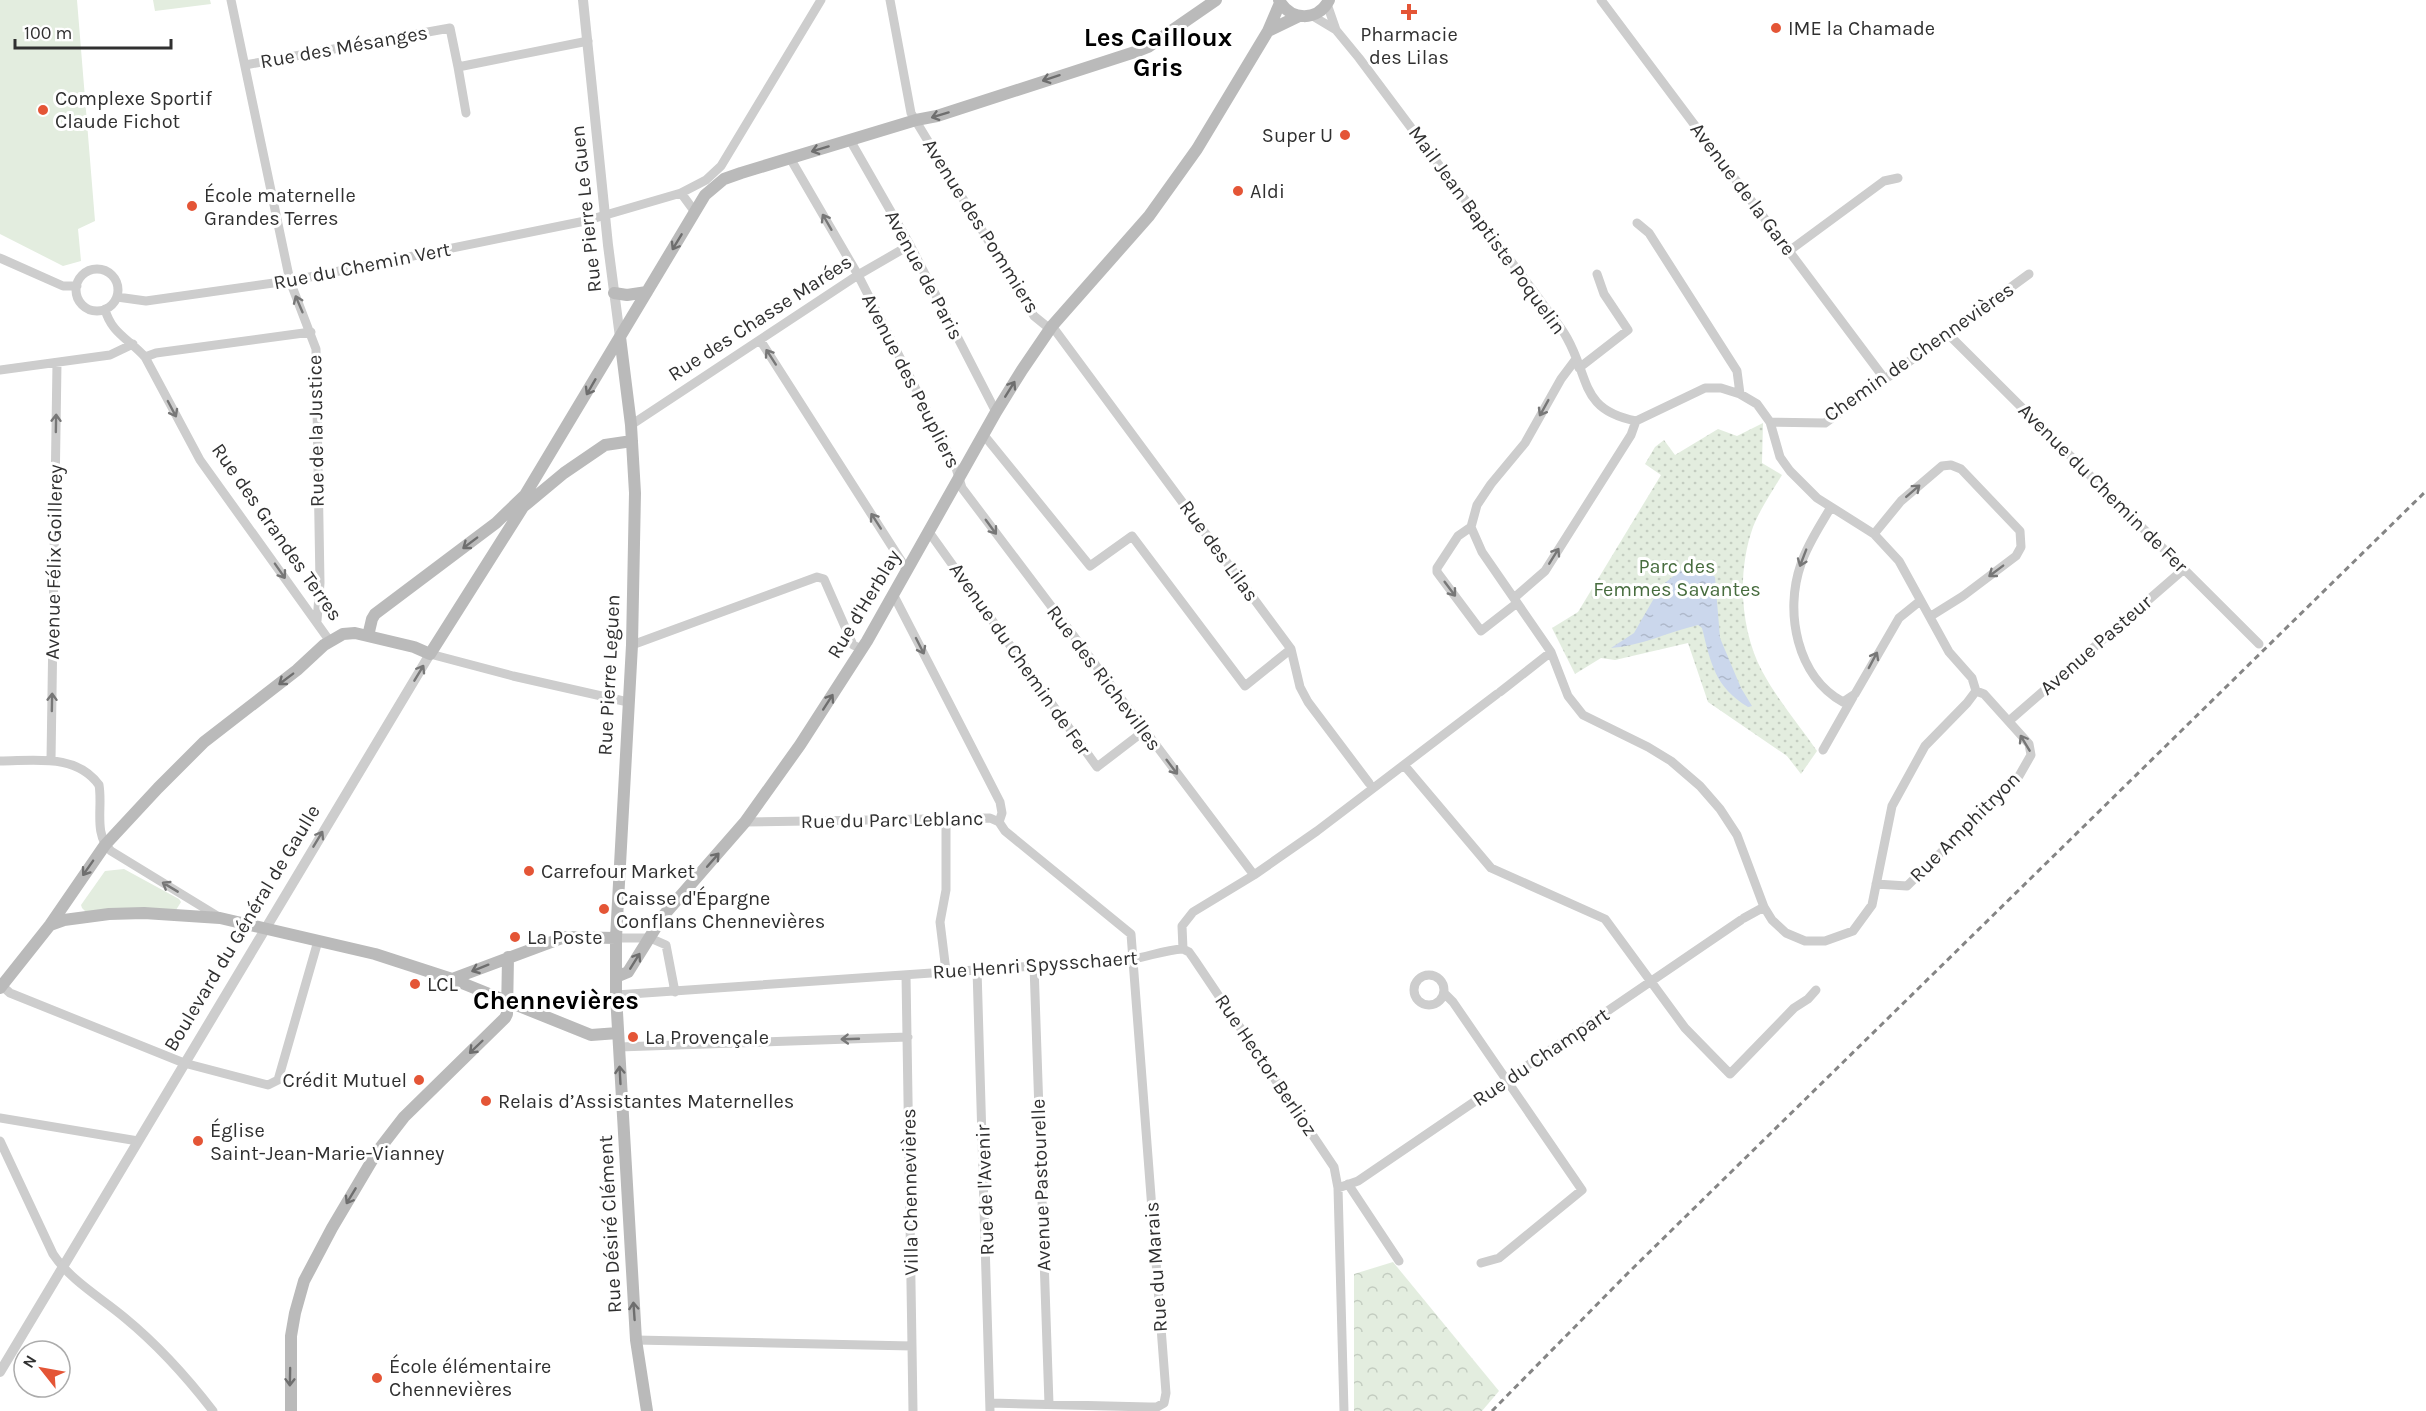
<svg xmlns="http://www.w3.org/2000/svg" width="2426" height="1411" font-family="Karla,sans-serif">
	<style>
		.green { fill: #e3eddf }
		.forest { fill: url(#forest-crowns) }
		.park { fill: url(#park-dots) }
		.water { fill: url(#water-ripples) }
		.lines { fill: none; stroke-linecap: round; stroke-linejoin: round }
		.minor { stroke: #cdcdcd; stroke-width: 9 }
		.tertiary { stroke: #cdcdcd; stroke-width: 10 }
		.secondary { stroke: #bababa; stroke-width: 12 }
		.rail { stroke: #858585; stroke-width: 3; stroke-dasharray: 6 4.5; stroke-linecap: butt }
		.oneway { stroke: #6e6e6e }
		.oneway2 { stroke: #777 }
		.poi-dot { fill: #e45536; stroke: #fff; stroke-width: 2 }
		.labels { text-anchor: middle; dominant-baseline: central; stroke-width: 6; stroke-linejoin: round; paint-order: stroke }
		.poi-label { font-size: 20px; fill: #303030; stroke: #fff; text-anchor: start }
		.street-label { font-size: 20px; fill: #303030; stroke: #fff }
		.park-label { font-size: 20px; fill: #476c3e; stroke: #fff }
		.district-label { font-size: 26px; font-weight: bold; fill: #000; stroke: #fff }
	</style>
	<defs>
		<pattern id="forest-crowns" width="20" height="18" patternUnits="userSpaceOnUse" patternTransform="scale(1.5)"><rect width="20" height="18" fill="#e3eddf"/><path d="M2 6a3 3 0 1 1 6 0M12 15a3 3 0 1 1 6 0" fill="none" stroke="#c3ccc0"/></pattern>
		<pattern id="park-dots" width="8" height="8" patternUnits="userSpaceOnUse" patternTransform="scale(1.5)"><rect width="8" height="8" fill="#e3eddf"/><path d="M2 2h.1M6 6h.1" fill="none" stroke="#c3ccc0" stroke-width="1.8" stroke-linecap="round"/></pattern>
		<pattern id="water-ripples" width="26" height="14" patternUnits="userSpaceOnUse" patternTransform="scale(1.5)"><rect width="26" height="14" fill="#cbd7ec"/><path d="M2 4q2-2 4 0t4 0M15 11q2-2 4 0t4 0" fill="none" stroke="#afb9cb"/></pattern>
	</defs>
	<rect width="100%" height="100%" fill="#fff"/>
	<path class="green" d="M0,0H77L95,221L78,229L81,261L63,266L0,234Z
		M153,0H210L211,4L155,11Z
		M124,869L179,899L181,902L176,910L86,912L82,908L81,905L105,871Z"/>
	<path class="forest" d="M1393,1262L1499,1391L1482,1411H1354V1274Z"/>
	<path class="park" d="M1763,423L1762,463L1782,475C1772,492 1760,509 1753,527C1737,572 1740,629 1762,671C1777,699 1799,725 1817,751L1801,774L1787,756L1708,702L1688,643L1615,660L1601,658L1575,674L1552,628L1578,612L1661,475L1645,464L1655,447L1664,440L1675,455L1718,429L1737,436Z"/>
	<path class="water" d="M1689,564H1698L1715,577L1720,638L1741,688L1752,706L1748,707C1715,687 1711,664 1702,628L1698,625C1668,632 1641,646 1611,648L1634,633L1661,586Z"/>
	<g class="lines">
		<path class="minor" d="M231,0L290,281L316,349L320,583L317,621
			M890,0L911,113L1034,316L1050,329
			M1601,0L1884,378
			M1327,4L1336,30
			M1311,15L1336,30L1359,58L1540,300C1549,313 1560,325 1567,338C1590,379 1580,410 1636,421
			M245,65L450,28L458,67L588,41
			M458,67L466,113
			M850,140L910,245L996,412
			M790,158L858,275L956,468L962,488L1254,875
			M681,193L695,212
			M1637,223L1649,233L1737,371L1740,394
			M1789,251L1884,181L1898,178
			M0,258L63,286H77
			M76 290a21 21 0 1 1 42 0a21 21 0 1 1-42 0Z
			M117,297L146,301L295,280L585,221L681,193L706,180L721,166L821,0
			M105,309C111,333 129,339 145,357L200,460L329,640
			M1052,326L1291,649L1300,687L1308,702L1369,783
			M1947,333L2259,644
			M760,340L907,570
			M145,357L156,353L311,332
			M1579,368L1628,330L1604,294L1597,274
			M0,370L110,355L133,344
			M1636,421L1705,388H1721L1740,394L1757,404L1770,422L1780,457L1790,471L1817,498L1874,534L1899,561L1949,652L1972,678L1976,691
			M1770,422L1825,423L2029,274
			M631,425L858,275L910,245
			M983,434L1090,566L1132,536L1245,686L1291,649
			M1831,507C1820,526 1808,543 1801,564C1784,612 1797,677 1843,702L1855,694L1899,618L1920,601
			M1471,527L1482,552L1551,652L1568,696L1583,715L1648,747L1671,761L1700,786L1720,809L1737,835L1764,907L1772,920L1786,933L1805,941H1825L1853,931L1872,905L1892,806L1925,746L1967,703L1976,691
			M1471,527L1477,505L1491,484L1525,443L1561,379L1576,359
			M1471,527L1458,536L1437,568V572L1481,631L1517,603
			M929,532L1097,767L1144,731
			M1874,534L1901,501L1942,466L1951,465L1961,469L2020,531L2021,547L2016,556L1963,596L1931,616
			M893,594L1000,802L1002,813L999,822
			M1514,598L1545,571L1631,435L1636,421
			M632,645L817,577L824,579L853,645L862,649
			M430,654L513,676L628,702
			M1500,692L1551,652
			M2009,721L2184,569
			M1823,750L1853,697
			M51,760L57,363
			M0,761C34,761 76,753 99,785C103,807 93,834 111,851L219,917
			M1404,765L1491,868L1605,919L1685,1028L1730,1074L1794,1008L1808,999L1816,990
			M745,822L990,818L999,822
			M1876,884L1907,886L2019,776L2031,755L2029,744L1984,694L1976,691
			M1744,918L1764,907
			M616,938H650L666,945L675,992
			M1183,949L1189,952L1194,959L1334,1167L1338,1188L1344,1411
			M1183,949L1182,926L1193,912L1254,875L1317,831L1497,694
			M1034,965L1049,1404
			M977,969L990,1411
			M946,971L940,922L946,890V820
			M1414 990a15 15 0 1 1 30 0a15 15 0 1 1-30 0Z
			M2,986L10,993L184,1063L268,1085L278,1080L318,941
			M1444,993L1453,1002L1582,1190L1499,1258L1481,1263
			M616,995L1133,959C1150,956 1165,950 1183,949
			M619,1047L908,1037
			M0,1118L138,1141
			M0,1141L53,1254C71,1281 100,1297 125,1318C159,1346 186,1376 213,1411
			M377,1152L417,1157
			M1348,1184L1399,1261
			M1338,1188L1358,1181L1741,920
			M636,1340L912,1346L906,975
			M912,1346L913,1411
			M991,1403L1149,1407H1157L1164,1403L1166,1393L1131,934L1005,831L999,822"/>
		<path class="tertiary" d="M583,0L608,245L620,337
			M0,1372L430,654"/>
		<path class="secondary" d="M1279,0C1290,21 1318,22 1329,0
			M1268,31L1299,16
			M614,293L627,295L647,292
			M620,337L631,425L635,493L632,645L616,938V995L636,1340L647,1411
			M368,636L372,619L375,614L496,523L525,495L705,195L724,179L741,173L916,120L937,116L1138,51L1148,47L1216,0
			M50,925L64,920L109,914L144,913L220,918L375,954L452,979L591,1035L618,1033
			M616,977L628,972L663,916L745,822L800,745L867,641L996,412L1022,370L1052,326L1149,216L1197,149L1268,31L1280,3
			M452,979L565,937L616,938
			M0,988L50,925L105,845L158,788L204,742L297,670L324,645L343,634L355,633L414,647L430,654L523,507L564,473L605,445L632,441
			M291,1411V1336L295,1313L304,1281L332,1228L377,1152L404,1117L505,1018L507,1014L508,957"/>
		<path class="rail" d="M1492,1411L1627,1274L2426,491"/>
	</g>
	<defs><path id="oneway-shaft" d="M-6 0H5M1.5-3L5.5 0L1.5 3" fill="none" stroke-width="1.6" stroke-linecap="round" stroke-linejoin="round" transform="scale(1.5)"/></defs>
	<g class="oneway">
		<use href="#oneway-shaft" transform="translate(1051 78) rotate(162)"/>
		<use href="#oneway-shaft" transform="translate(940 115) rotate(163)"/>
		<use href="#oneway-shaft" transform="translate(820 149) rotate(163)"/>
		<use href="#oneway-shaft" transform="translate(677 242) rotate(121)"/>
		<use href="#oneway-shaft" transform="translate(591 387) rotate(120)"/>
		<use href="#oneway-shaft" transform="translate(1010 389) rotate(-58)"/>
		<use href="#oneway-shaft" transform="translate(470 543) rotate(143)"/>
		<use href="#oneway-shaft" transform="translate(286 679) rotate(143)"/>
		<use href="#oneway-shaft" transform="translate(828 702) rotate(-57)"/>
		<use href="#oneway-shaft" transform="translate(713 860) rotate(-49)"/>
		<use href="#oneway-shaft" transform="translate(88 868) rotate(125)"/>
		<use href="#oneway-shaft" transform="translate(635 961) rotate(-58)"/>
		<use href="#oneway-shaft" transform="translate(480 968) rotate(158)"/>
		<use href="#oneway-shaft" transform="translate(476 1047) rotate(136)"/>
		<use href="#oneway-shaft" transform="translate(620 1075) rotate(-93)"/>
		<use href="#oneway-shaft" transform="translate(351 1196) rotate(121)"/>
		<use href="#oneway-shaft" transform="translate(634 1311) rotate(-94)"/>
		<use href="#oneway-shaft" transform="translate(290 1377) rotate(91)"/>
	</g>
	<g class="oneway2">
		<use href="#oneway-shaft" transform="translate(827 222) rotate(-120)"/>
		<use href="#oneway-shaft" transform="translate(299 304) rotate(-113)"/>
		<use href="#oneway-shaft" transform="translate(771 357) rotate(-123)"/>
		<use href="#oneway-shaft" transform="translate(1544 408) rotate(119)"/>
		<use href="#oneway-shaft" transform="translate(172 409) rotate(62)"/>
		<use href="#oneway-shaft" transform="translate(56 423) rotate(-89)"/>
		<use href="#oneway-shaft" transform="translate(1913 491) rotate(-41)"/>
		<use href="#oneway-shaft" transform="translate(876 521) rotate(-123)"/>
		<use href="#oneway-shaft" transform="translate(991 527) rotate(54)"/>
		<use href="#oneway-shaft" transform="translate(1554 556) rotate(-58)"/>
		<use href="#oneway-shaft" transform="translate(1803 558) rotate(111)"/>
		<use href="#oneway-shaft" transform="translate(280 571) rotate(55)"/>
		<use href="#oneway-shaft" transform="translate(1996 571) rotate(143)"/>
		<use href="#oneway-shaft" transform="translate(1450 589) rotate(53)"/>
		<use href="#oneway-shaft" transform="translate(920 646) rotate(63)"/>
		<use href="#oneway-shaft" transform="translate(1873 660) rotate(-62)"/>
		<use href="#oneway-shaft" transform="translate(419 673) rotate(-59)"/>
		<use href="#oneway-shaft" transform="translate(52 702) rotate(-89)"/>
		<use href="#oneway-shaft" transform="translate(2025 743) rotate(-121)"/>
		<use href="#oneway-shaft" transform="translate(1172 767) rotate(53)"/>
		<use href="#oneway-shaft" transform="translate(318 839) rotate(-59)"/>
		<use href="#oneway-shaft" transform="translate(170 887) rotate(-149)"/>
		<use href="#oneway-shaft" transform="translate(850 1039) rotate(178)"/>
	</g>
	<g class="poi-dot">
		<path d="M1406 3h6v6h6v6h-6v6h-6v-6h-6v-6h6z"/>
		<circle cx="1776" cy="28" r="6"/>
		<circle cx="43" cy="110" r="6"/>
		<circle cx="1345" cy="135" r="6"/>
		<circle cx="1238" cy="191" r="6"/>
		<circle cx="192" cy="206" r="6"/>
		<circle cx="529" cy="871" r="6"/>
		<circle cx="604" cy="909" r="6"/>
		<circle cx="515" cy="937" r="6"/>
		<circle cx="415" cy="984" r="6"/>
		<circle cx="633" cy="1037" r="6"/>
		<circle cx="419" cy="1080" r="6"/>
		<circle cx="486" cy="1101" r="6"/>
		<circle cx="198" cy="1141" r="6"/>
		<circle cx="377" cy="1378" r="6"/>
	</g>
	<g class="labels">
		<g class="poi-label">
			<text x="1788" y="28">IME la Chamade</text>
			<text x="1409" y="34" text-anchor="middle">Pharmacie<tspan x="1409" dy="23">des Lilas</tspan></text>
			<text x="55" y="98">Complexe Sportif<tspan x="55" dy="23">Claude Fichot</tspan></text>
			<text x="1333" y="135" text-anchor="end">Super U</text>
			<text x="1250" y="191">Aldi</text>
			<text x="204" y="195">École maternelle<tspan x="204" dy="23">Grandes Terres</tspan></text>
			<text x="541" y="871">Carrefour Market</text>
			<text x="616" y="898">Caisse d'Épargne<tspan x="616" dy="23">Conflans Chennevières</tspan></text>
			<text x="527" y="937">La Poste</text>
			<text x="427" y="984">LCL</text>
			<text x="645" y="1037">La Provençale</text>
			<text x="407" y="1080" text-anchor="end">Crédit Mutuel</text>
			<text x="498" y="1101">Relais d’Assistantes Maternelles</text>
			<text x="210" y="1130">Église<tspan x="210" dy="23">Saint-Jean-Marie-Vianney</tspan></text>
			<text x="389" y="1366">École élémentaire<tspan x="389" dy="23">Chennevières</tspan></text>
		</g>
		<g class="street-label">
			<text transform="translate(344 47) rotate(-10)">Rue des Mésanges</text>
			<text transform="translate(1743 189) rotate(53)">Avenue de la Gare</text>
			<text transform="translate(586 209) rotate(-96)">Rue Pierre Le Guen</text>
			<text transform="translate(981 226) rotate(58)">Avenue des Pommiers</text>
			<text transform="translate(1487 230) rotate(54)">Mail Jean Baptiste Poquelin</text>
			<text transform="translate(362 266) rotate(-11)">Rue du Chemin Vert</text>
			<text transform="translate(924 275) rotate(62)">Avenue de Paris</text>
			<text transform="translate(760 318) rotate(-33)">Rue des Chasse Marées</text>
			<text transform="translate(1919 352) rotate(-35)">Chemin de Chennevières</text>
			<text transform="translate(911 381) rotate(63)">Avenue des Peupliers</text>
			<text transform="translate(316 431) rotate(-91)">Rue de la Justice</text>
			<text transform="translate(2103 488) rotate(45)">Avenue du Chemin de Fer</text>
			<text transform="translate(277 532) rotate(55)">Rue des Grandes Terres</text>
			<text transform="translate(1219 551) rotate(54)">Rue des Lilas</text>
			<text transform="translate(54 562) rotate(-89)">Avenue Félix Goillerey</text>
			<text transform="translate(864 604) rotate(-59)">Rue d'Herblay</text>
			<text transform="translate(2096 645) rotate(-41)">Avenue Pasteur</text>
			<text transform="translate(1020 659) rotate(55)">Avenue du Chemin de Fer</text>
			<text transform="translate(609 675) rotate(-87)">Rue Pierre Leguen</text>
			<text transform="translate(1104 678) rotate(53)">Rue des Richevilles</text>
			<text transform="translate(892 820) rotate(-1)">Rue du Parc Leblanc</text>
			<text transform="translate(1965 827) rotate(-45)">Rue Amphitryon</text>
			<text transform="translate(242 928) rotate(-59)">Boulevard du Général de Gaulle</text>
			<text transform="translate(1035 965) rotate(-4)">Rue Henri Spysschaert</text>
			<text transform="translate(1541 1057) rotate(-34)">Rue du Champart</text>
			<text transform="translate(1266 1065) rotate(56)">Rue Hector Berlioz</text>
			<text transform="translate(1041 1185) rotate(-92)">Avenue Pastourelle</text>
			<text transform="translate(985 1190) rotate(-92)">Rue de l'Avenir</text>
			<text transform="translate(910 1192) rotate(-91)">Villa Chennevières</text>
			<text transform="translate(610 1224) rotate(-93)">Rue Désiré Clément</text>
			<text transform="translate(1156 1267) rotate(-94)">Rue du Marais</text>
		</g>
		<g class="park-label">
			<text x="1677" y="566">Parc des<tspan x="1677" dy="23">Femmes Savantes</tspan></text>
		</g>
		<g class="district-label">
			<text x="1158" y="37">Les Cailloux<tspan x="1158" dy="30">Gris</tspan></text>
			<text x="556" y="1000">Chennevières</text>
		</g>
	</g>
	<g transform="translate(42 1369) rotate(301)"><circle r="28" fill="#ffffff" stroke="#acacac" stroke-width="1.5"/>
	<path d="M0-4.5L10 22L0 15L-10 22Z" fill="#e45536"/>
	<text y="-9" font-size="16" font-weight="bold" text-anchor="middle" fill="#303030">N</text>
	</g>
	<path d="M15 39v9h156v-9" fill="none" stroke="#303030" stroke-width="3"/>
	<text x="24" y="39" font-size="18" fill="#303030" stroke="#ffffff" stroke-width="4.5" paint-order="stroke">100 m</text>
</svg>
